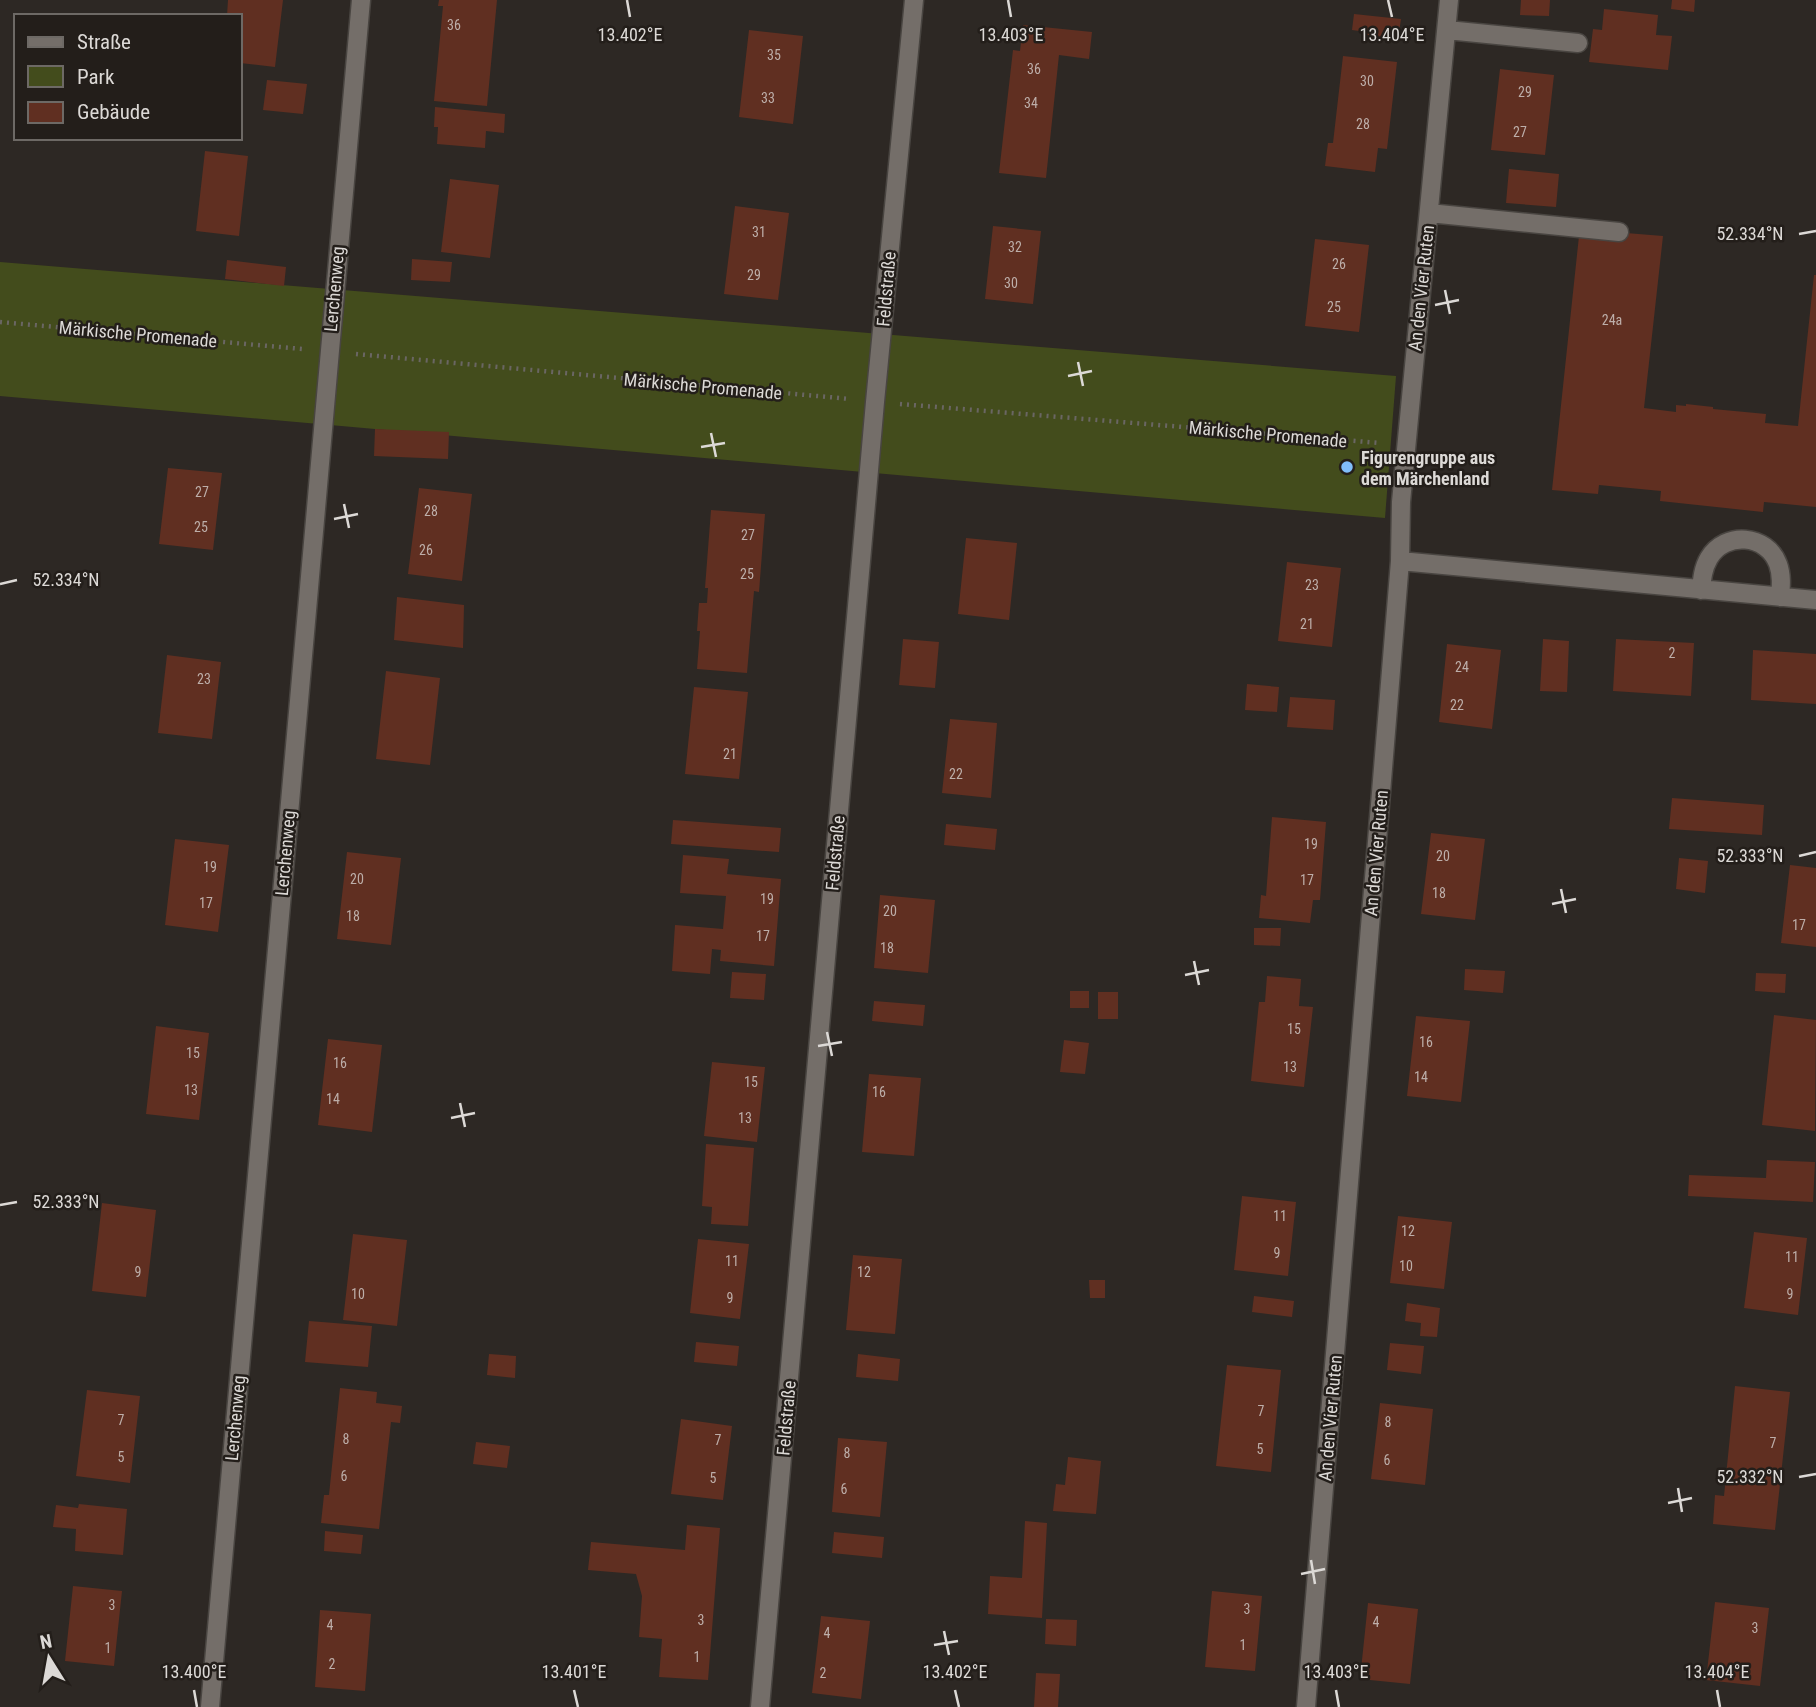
<svg xmlns="http://www.w3.org/2000/svg" width="1816" height="1707" font-family="'Roboto Condensed',sans-serif">
	<style>
		.green { fill: #434c1c }
		.building { fill: #602f21 }
		.lines { fill: none; stroke-linecap: round; stroke-linejoin: round }
		.minor-casing { stroke: #494541; stroke-width: 21 }
		.path { stroke: #6a6663; stroke-width: 4.5; stroke-dasharray: 2 5; stroke-linecap: butt }
		.minor { stroke: #746e69; stroke-width: 18 }
		.ticks { fill: none; stroke: #dcd9d6; stroke-width: 2.5 }
		.poi-dot { fill: #80bdfa; stroke: #231e1a; stroke-width: 2.5 }
		.labels { text-anchor: middle; dominant-baseline: central; stroke-width: 5; stroke-linejoin: round; paint-order: stroke }
		.number-label { font-size: 14px; fill: #bdaea9 }
		.street-label { font-size: 18px; fill: #dcd9d6; stroke: #231e1a }
		.poi-label { font-size: 18px; font-weight: bold; fill: #dcd9d6; stroke: #231e1a; text-anchor: start }
		.ticks-label { font-size: 18px; text-anchor: middle; fill: #dcd9d6; stroke: #231e1a; stroke-width: 5; stroke-linejoin: round; paint-order: stroke }
	</style>
	<rect width="100%" height="100%" fill="#2d2824"/>
	<path class="green" d="M0,262L1396,376L1385,518L0,396Z"/>
	<path class="building" d="M228,0H283L275,67L240,63V16H227Z
		M439,0H497L487,106L434,101L443,6H438Z
		M1521,0H1550L1549,16L1520,15Z
		M1672,0H1695L1694,12L1671,9Z
		M1604,9L1658,15L1656,35L1672,36L1668,70L1589,62L1593,29L1602,30Z
		M1354,14L1401,19L1398,39L1367,35V32L1352,30Z
		M1023,25L1092,32L1089,59L1059,55L1046,178L999,173L1013,50L1020,51Z
		M749,30L803,36L793,124L739,117Z
		M1343,56L1397,62L1387,149L1378,148L1375,172L1325,166L1328,143H1333Z
		M1500,69L1554,75L1545,155L1491,150Z
		M267,80L307,84L303,114L263,110Z
		M435,107L505,114L504,133L486,131L485,148L437,144L438,127H434Z
		M205,151L248,156L239,236L196,231Z
		M1509,169L1559,174L1556,207L1506,203Z
		M450,179L499,185L490,258L441,252Z
		M735,206L789,213L778,300L724,294Z
		M993,226L1041,231L1033,304L985,299Z
		M1626,233L1663,236L1644,408L1676,412V405L1686,406V404L1713,407V409L1766,414L1765,423L1798,426L1814,275H1816V507L1764,502L1763,512L1660,501L1661,491L1599,485L1598,494L1552,490L1579,236L1625,241Z
		M1315,239L1369,245L1359,332L1305,326Z
		M412,259L452,262L450,282L411,280Z
		M227,260L286,267L284,286L225,279Z
		M375,429L449,432L448,459L374,456Z
		M168,468L222,473L213,550L159,544Z
		M419,488L472,494L462,581L408,574Z
		M711,510L765,514L759,592L754,591L747,673L697,669L700,631H697L699,603H707L708,588H705Z
		M966,538L1017,543L1009,620L958,614Z
		M1287,562L1341,568L1332,647L1278,641Z
		M397,597L464,605L463,648L394,640Z
		M903,639L939,642L935,688L899,685Z
		M1543,639L1569,641L1567,692L1540,691Z
		M1616,639L1694,643L1691,696L1613,691Z
		M1447,644L1501,650L1492,729L1439,722Z
		M1753,650L1816,654V704L1751,700Z
		M167,655L221,662L212,739L158,733Z
		M386,671L440,678L430,765L376,759Z
		M1247,684L1279,687L1277,712L1245,710Z
		M694,687L748,692L739,779L685,774Z
		M1290,697L1335,700L1333,730L1287,727Z
		M950,719L997,723L991,798L942,793Z
		M1672,798L1764,805L1762,835L1669,829Z
		M1272,817L1326,822L1320,900H1313L1310,923L1259,918L1261,895L1266,896Z
		M673,820L781,828L779,852L671,844Z
		M946,824L997,829L995,850L944,845Z
		M1431,833L1485,839L1475,920L1421,914Z
		M175,839L229,845L218,932L165,925Z
		M347,852L401,858L391,945L337,939Z
		M683,855L729,859L727,874L781,879L774,966L720,961L721,950L712,949L710,974L672,971L675,925L723,929L726,896L680,893Z
		M1679,858L1708,861L1705,893L1676,889Z
		M1790,865L1816,868V947L1781,943Z
		M880,895L935,900L928,973L874,968Z
		M1254,928H1281L1280,946L1254,945Z
		M1465,969L1505,971L1503,993L1464,990Z
		M732,972L766,974L764,1000L730,998Z
		M1756,973L1786,974L1785,993L1755,991Z
		M1267,976L1301,979L1299,1006L1313,1007L1304,1087L1251,1081L1259,1002H1265Z
		M1070,991H1089V1008H1070Z
		M1098,992H1118V1019H1098Z
		M874,1001L925,1005L923,1026L872,1021Z
		M1774,1015L1816,1020L1815,1131L1762,1125Z
		M1416,1016L1470,1021L1461,1102L1407,1096Z
		M156,1026L209,1033L199,1120L146,1114Z
		M328,1039L382,1045L372,1132L318,1125Z
		M1064,1040L1089,1043L1085,1074L1060,1072Z
		M712,1062L765,1067L757,1142L704,1136Z
		M869,1074L921,1078L914,1156L862,1152Z
		M706,1144L754,1148L748,1226L711,1224L712,1207L702,1206Z
		M1767,1160L1815,1162L1813,1202L1688,1196L1689,1175L1766,1178Z
		M1242,1196L1296,1202L1288,1276L1234,1270Z
		M102,1203L156,1210L146,1297L92,1291Z
		M1398,1216L1452,1222L1444,1289L1390,1283Z
		M1754,1232L1807,1238L1798,1315L1744,1308Z
		M353,1234L407,1240L397,1326L343,1320Z
		M698,1239L749,1244L740,1319L690,1313Z
		M853,1255L902,1259L895,1334L846,1330Z
		M1089,1280H1105V1298H1090Z
		M1254,1296L1294,1301L1292,1317L1252,1312Z
		M1407,1303L1440,1308L1437,1337L1420,1336L1421,1323L1405,1321Z
		M309,1321L372,1326L368,1367L305,1362Z
		M696,1342L739,1346L737,1366L694,1362Z
		M1390,1343L1424,1346L1421,1374L1387,1370Z
		M489,1354L516,1356L515,1378L487,1375Z
		M858,1354L900,1359L898,1381L856,1377Z
		M1227,1365L1281,1370L1271,1472L1216,1466Z
		M1735,1386L1790,1392L1775,1530L1713,1524L1715,1495L1724,1496Z
		M340,1388L377,1392L376,1403L402,1406L400,1423L391,1422L379,1529L321,1523L324,1495H329Z
		M87,1390L140,1396L130,1483L76,1476Z
		M1380,1403L1433,1409L1425,1485L1371,1479Z
		M681,1419L732,1426L723,1500L671,1494Z
		M838,1438L887,1442L880,1517L832,1512Z
		M476,1442L510,1446L507,1468L473,1464Z
		M1068,1457L1101,1461L1096,1514L1053,1511L1056,1484L1065,1485Z
		M79,1504L127,1509L123,1555L75,1551L76,1529L53,1527L56,1505L78,1508Z
		M1025,1521L1047,1523L1042,1618L988,1614L990,1576L1022,1578Z
		M687,1525L720,1528L708,1680L659,1677L662,1639L639,1637L642,1596L636,1574L588,1570L591,1542L685,1550Z
		M325,1531L363,1535L361,1554L324,1551Z
		M834,1532L884,1537L882,1558L832,1553Z
		M73,1586L122,1591L114,1666L65,1661Z
		M1212,1591L1262,1596L1255,1671L1205,1667Z
		M1715,1602L1769,1608L1760,1686L1706,1680Z
		M1368,1603L1418,1609L1410,1684L1360,1679Z
		M320,1610L371,1614L365,1691L315,1687Z
		M821,1616L870,1621L861,1699L812,1693Z
		M1046,1619L1077,1620L1076,1646L1045,1644Z
		M1036,1673L1060,1674L1058,1707H1034Z"/>
	<g class="lines">
		<defs>
			<path id="minor" d="M1447,30L1578,43
				M1429,213L1619,232
				M1400,561L1816,600
				M1701,590C1702,579 1703,568 1709,558C1725,531 1767,534 1778,564C1782,575 1781,586 1780,597
				M210,1707L361,0
				M760,1707L875,402L914,0
				M1306,1707L1400,561L1401,502L1449,0"/>
		</defs>
		<use href="#minor" class="minor-casing"/>
		<path class="path" d="M0,322L302,349
			M356,354L850,399
			M900,404L1380,443"/>
		<use href="#minor" class="minor"/>
	</g>
	<path class="ticks" d="M627,0L630,17M1008,0L1011,17M1388,0L1392,17M1799,234L1816,231M1445,290L1450,314M1435,305L1459,300M1078,362L1083,386M1068,376L1092,371M711,433L716,457M701,447L725,443M344,504L349,528M334,519L358,514M0,584L17,580M1799,856L1816,852M1561,889L1566,913M1552,904L1576,899M1194,961L1199,985M1185,975L1209,970M827,1032L832,1056M818,1046L842,1042M460,1103L465,1127M451,1118L475,1113M0,1205L17,1202M1799,1477L1816,1474M1678,1488L1682,1512M1668,1503L1692,1498M1311,1560L1315,1584M1301,1574L1325,1569M944,1631L949,1655M934,1645L958,1641M194,1690L197,1707M574,1690L578,1707M955,1690L959,1707M1336,1690L1339,1707M1717,1690L1720,1707"/>
	<circle class="poi-dot" cx="1347" cy="467" r="7"/>
	<g class="labels">
		<g class="number-label">
			<text x="454" y="25">36</text>
			<text x="774" y="55">35</text>
			<text x="1034" y="69">36</text>
			<text x="1367" y="81">30</text>
			<text x="1525" y="92">29</text>
			<text x="768" y="98">33</text>
			<text x="1031" y="103">34</text>
			<text x="1363" y="124">28</text>
			<text x="1520" y="132">27</text>
			<text x="759" y="232">31</text>
			<text x="1015" y="247">32</text>
			<text x="1339" y="264">26</text>
			<text x="754" y="275">29</text>
			<text x="1011" y="283">30</text>
			<text x="1334" y="307">25</text>
			<text x="1612" y="320">24a</text>
			<text x="202" y="492">27</text>
			<text x="431" y="511">28</text>
			<text x="201" y="527">25</text>
			<text x="748" y="535">27</text>
			<text x="426" y="550">26</text>
			<text x="747" y="574">25</text>
			<text x="1312" y="585">23</text>
			<text x="1307" y="624">21</text>
			<text x="1672" y="653">2</text>
			<text x="1462" y="667">24</text>
			<text x="204" y="679">23</text>
			<text x="1457" y="705">22</text>
			<text x="730" y="754">21</text>
			<text x="956" y="774">22</text>
			<text x="1311" y="844">19</text>
			<text x="1443" y="856">20</text>
			<text x="210" y="867">19</text>
			<text x="357" y="879">20</text>
			<text x="1307" y="880">17</text>
			<text x="1439" y="893">18</text>
			<text x="767" y="899">19</text>
			<text x="206" y="903">17</text>
			<text x="890" y="911">20</text>
			<text x="353" y="916">18</text>
			<text x="1799" y="925">17</text>
			<text x="763" y="936">17</text>
			<text x="887" y="948">18</text>
			<text x="1294" y="1029">15</text>
			<text x="1426" y="1042">16</text>
			<text x="193" y="1053">15</text>
			<text x="340" y="1063">16</text>
			<text x="1290" y="1067">13</text>
			<text x="1421" y="1077">14</text>
			<text x="751" y="1082">15</text>
			<text x="191" y="1090">13</text>
			<text x="879" y="1092">16</text>
			<text x="333" y="1099">14</text>
			<text x="745" y="1118">13</text>
			<text x="1280" y="1216">11</text>
			<text x="1408" y="1231">12</text>
			<text x="1277" y="1253">9</text>
			<text x="1792" y="1257">11</text>
			<text x="732" y="1261">11</text>
			<text x="1406" y="1266">10</text>
			<text x="138" y="1272">9</text>
			<text x="864" y="1272">12</text>
			<text x="358" y="1294">10</text>
			<text x="1790" y="1294">9</text>
			<text x="730" y="1298">9</text>
			<text x="1261" y="1411">7</text>
			<text x="121" y="1420">7</text>
			<text x="1388" y="1422">8</text>
			<text x="346" y="1439">8</text>
			<text x="718" y="1440">7</text>
			<text x="1773" y="1443">7</text>
			<text x="1260" y="1449">5</text>
			<text x="847" y="1453">8</text>
			<text x="121" y="1457">5</text>
			<text x="1387" y="1460">6</text>
			<text x="344" y="1476">6</text>
			<text x="713" y="1478">5</text>
			<text x="844" y="1489">6</text>
			<text x="112" y="1605">3</text>
			<text x="1247" y="1609">3</text>
			<text x="701" y="1620">3</text>
			<text x="1376" y="1622">4</text>
			<text x="330" y="1625">4</text>
			<text x="1755" y="1628">3</text>
			<text x="827" y="1633">4</text>
			<text x="1243" y="1645">1</text>
			<text x="108" y="1648">1</text>
			<text x="697" y="1657">1</text>
			<text x="332" y="1664">2</text>
			<text x="823" y="1673">2</text>
		</g>
		<g class="street-label">
			<text transform="translate(1421 288) rotate(-84)">An den Vier Ruten</text>
			<text transform="translate(334 289) rotate(-85)">Lerchenweg</text>
			<text transform="translate(886 289) rotate(-85)">Feldstraße</text>
			<text transform="translate(138 334) rotate(5)">Märkische Promenade</text>
			<text transform="translate(703 386) rotate(5)">Märkische Promenade</text>
			<text transform="translate(1268 434) rotate(5)">Märkische Promenade</text>
			<text transform="translate(285 853) rotate(-85)">Lerchenweg</text>
			<text transform="translate(835 853) rotate(-85)">Feldstraße</text>
			<text transform="translate(1376 853) rotate(-85)">An den Vier Ruten</text>
			<text transform="translate(235 1418) rotate(-85)">Lerchenweg</text>
			<text transform="translate(786 1418) rotate(-85)">Feldstraße</text>
			<text transform="translate(1330 1418) rotate(-85)">An den Vier Ruten</text>
		</g>
		<g class="poi-label">
			<text x="1361" y="457">Figurengruppe aus<tspan x="1361" dy="21">dem Märchenland</tspan></text>
		</g>
	</g>
	<g class="ticks-label">
		<text x="630" y="41">13.402°E</text>
		<text x="1011" y="41">13.403°E</text>
		<text x="1392" y="41">13.404°E</text>
		<text x="1750" y="240">52.334°N</text>
		<text x="66" y="586">52.334°N</text>
		<text x="1750" y="862">52.333°N</text>
		<text x="66" y="1208">52.333°N</text>
		<text x="1750" y="1483">52.332°N</text>
		<text x="194" y="1678">13.400°E</text>
		<text x="574" y="1678">13.401°E</text>
		<text x="955" y="1678">13.402°E</text>
		<text x="1336" y="1678">13.403°E</text>
		<text x="1717" y="1678">13.404°E</text>
	</g>
	<rect x="14" y="14" width="228" height="126" fill="#231e1a" stroke="#6d6965" stroke-width="2"/>
	<rect x="28" y="37" width="35" height="10" fill="#746e69" stroke="#6d6965" stroke-width="2"/>
	<text x="77" y="49" font-size="21" fill="#dcd9d6">Straße</text>
	<rect x="28" y="66" width="35" height="21" fill="#434c1c" stroke="#6d6965" stroke-width="2"/>
	<text x="77" y="84" font-size="21" fill="#dcd9d6">Park</text>
	<rect x="28" y="102" width="35" height="21" fill="#602f21" stroke="#6d6965" stroke-width="2"/>
	<text x="77" y="119" font-size="21" fill="#dcd9d6">Gebäude</text>
	<g transform="translate(49 1658) rotate(349)" stroke="#231e1a" stroke-width="5" paint-order="stroke">
	<path d="M0-5L12 26L0 18L-12 26Z" fill="#dcd9d6"/>
	<text y="-10" font-size="19" font-weight="bold" text-anchor="middle" fill="#dcd9d6">N</text>
	</g>
</svg>
